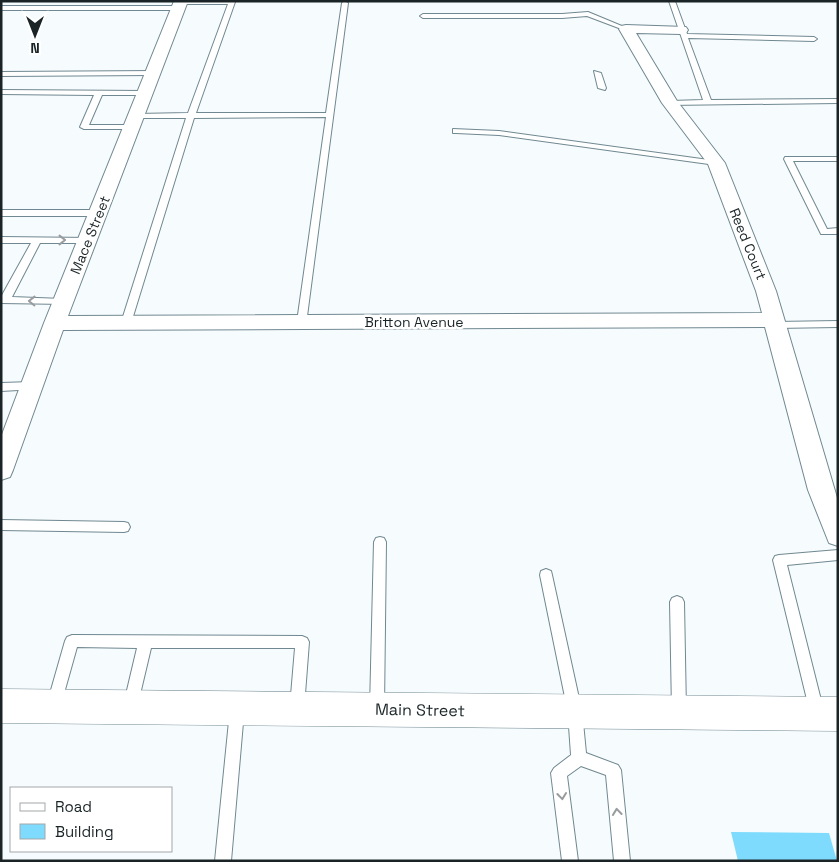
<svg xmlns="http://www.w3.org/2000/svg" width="839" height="862" font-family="'Space Grotesk',sans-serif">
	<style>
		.building { fill: #7edbfd }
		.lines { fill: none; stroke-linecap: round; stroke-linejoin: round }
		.lane-casing { stroke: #708891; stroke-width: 2 }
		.street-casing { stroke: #708891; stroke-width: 2 }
		.secondary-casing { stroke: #708891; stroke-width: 1 }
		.lane { fill: #fff; fill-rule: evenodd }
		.street { fill: #fff; fill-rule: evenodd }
		.secondary { fill: #fff; fill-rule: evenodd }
		.oneway { stroke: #989c9e }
		.labels { text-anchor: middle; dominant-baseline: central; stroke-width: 5; stroke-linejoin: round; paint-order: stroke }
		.street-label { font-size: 14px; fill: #1a2427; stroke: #fff }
		.near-street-label { font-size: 16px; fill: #1a2427; stroke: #fff }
	</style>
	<rect width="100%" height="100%" fill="#f6fbfd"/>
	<path class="building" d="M731,832L829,833L837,861H738Z"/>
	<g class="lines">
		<defs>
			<path id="lane" d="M178,1L235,2L196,113H326L342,3L344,1L348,3L306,324H298L297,322L326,117L194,118L131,323L126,326L121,323L186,118H136L132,116L136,114L188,113L228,4H181Z
				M669,1H675L687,34L814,37L817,39L814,41L688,38L711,100L838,99V103L667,105L666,103L670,101L703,100Z
				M1,6H179L182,8L179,10H1Z
				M588,12L629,29L624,30L587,16L562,18H423L420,16L423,14H562Z
				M156,71L157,73L153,75L1,76V72Z
				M594,71L601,73L606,88L605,90L598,88Z
				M1,90L145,91L149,93L145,95H102L89,125H132L136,127L135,129H84L80,127L94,95L1,94Z
				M453,129L499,131L716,161L720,163L716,165L499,135L456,133H453Z
				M785,157H838V161H793L827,229L838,228V234H821L784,159Z
				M1,210H98L102,213L98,216H1Z
				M1,237L91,238L93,240L88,243H40L12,297L63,299L68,302L66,304L1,303V297L31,243H1Z
				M838,321V327L775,328L770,325L775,322Z
				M32,382L37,386L36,389L1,391V383Z
				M1,520L124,522L128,523L130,527L128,531L124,532L1,530Z
				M380,537L384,538L386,542L384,708L382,713L377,715L372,713L370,708L374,542L376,538Z
				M838,550V560L787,565L824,712L822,717L817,719L812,717L810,712L773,560L775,556L779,555Z
				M546,569L551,571L552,575L582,712L586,753L618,765L621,770L630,861H614L606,775L581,766L567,776L578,861H562L551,773L554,768L571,755L568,712L540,575L541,571Z
				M677,596L682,598L684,602L686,711L684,716L679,718L674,716L672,711L670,602L672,598Z
				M72,635L302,636L307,638L309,642L304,707L302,712L297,714L292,712L290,707L295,648H151L138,703L136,708L131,710L126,708L124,703L137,648L77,647L61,704L59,709L54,711L49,709L47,704L65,641L67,637Z
				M237,704L242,706L244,711L231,861H215L230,711L232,706Z"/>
			<path id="street" d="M174,1H188L68,316L762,313L756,291L708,164L662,103L619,29L621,26L626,25L686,27L688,30L686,33L681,34L636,33L677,101L725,163L776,291L838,501V546L829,543L808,490L765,327L63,330L13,470L10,477L1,480V437L44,323Z"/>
			<path id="secondary" d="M1,689L838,697V731L1,723Z"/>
		</defs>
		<use href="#lane" class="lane-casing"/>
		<use href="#street" class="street-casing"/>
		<use href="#secondary" class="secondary-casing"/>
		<use href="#lane" class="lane"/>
		<use href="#street" class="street"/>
		<use href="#secondary" class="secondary"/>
	</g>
	<defs><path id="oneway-chevron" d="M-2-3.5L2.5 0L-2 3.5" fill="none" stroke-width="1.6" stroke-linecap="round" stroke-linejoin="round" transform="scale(1.25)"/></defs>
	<g class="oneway">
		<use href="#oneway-chevron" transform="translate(62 240)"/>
		<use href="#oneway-chevron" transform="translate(32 301) rotate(-179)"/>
		<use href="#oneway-chevron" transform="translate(562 796) rotate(83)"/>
		<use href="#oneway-chevron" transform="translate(617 812) rotate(-96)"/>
	</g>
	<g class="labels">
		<g class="street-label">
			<text transform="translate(90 235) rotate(-68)">Mace Street</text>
			<text transform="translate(748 244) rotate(68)">Reed Court</text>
			<text x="414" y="322">Britton Avenue</text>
		</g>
		<g class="near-street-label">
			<text transform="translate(420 710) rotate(1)">Main Street</text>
		</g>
	</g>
	<rect width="839" height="862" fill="none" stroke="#1a2427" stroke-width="5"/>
	<rect x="10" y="787" width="162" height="65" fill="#ffffff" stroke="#a3a7a9"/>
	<rect x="20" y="803" width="25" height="8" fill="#ffffff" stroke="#a3a7a9"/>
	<text x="55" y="812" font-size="15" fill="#1a2427">Road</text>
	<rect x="20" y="824" width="25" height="15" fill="#7edbfd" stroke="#a3a7a9"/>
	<text x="55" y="837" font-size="15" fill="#1a2427">Building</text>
	<g transform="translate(35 35) rotate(180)" stroke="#ffffff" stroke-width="4" paint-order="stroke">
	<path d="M0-4L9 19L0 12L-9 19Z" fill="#1a2427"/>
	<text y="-8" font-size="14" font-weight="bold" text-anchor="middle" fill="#1a2427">N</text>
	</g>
</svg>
